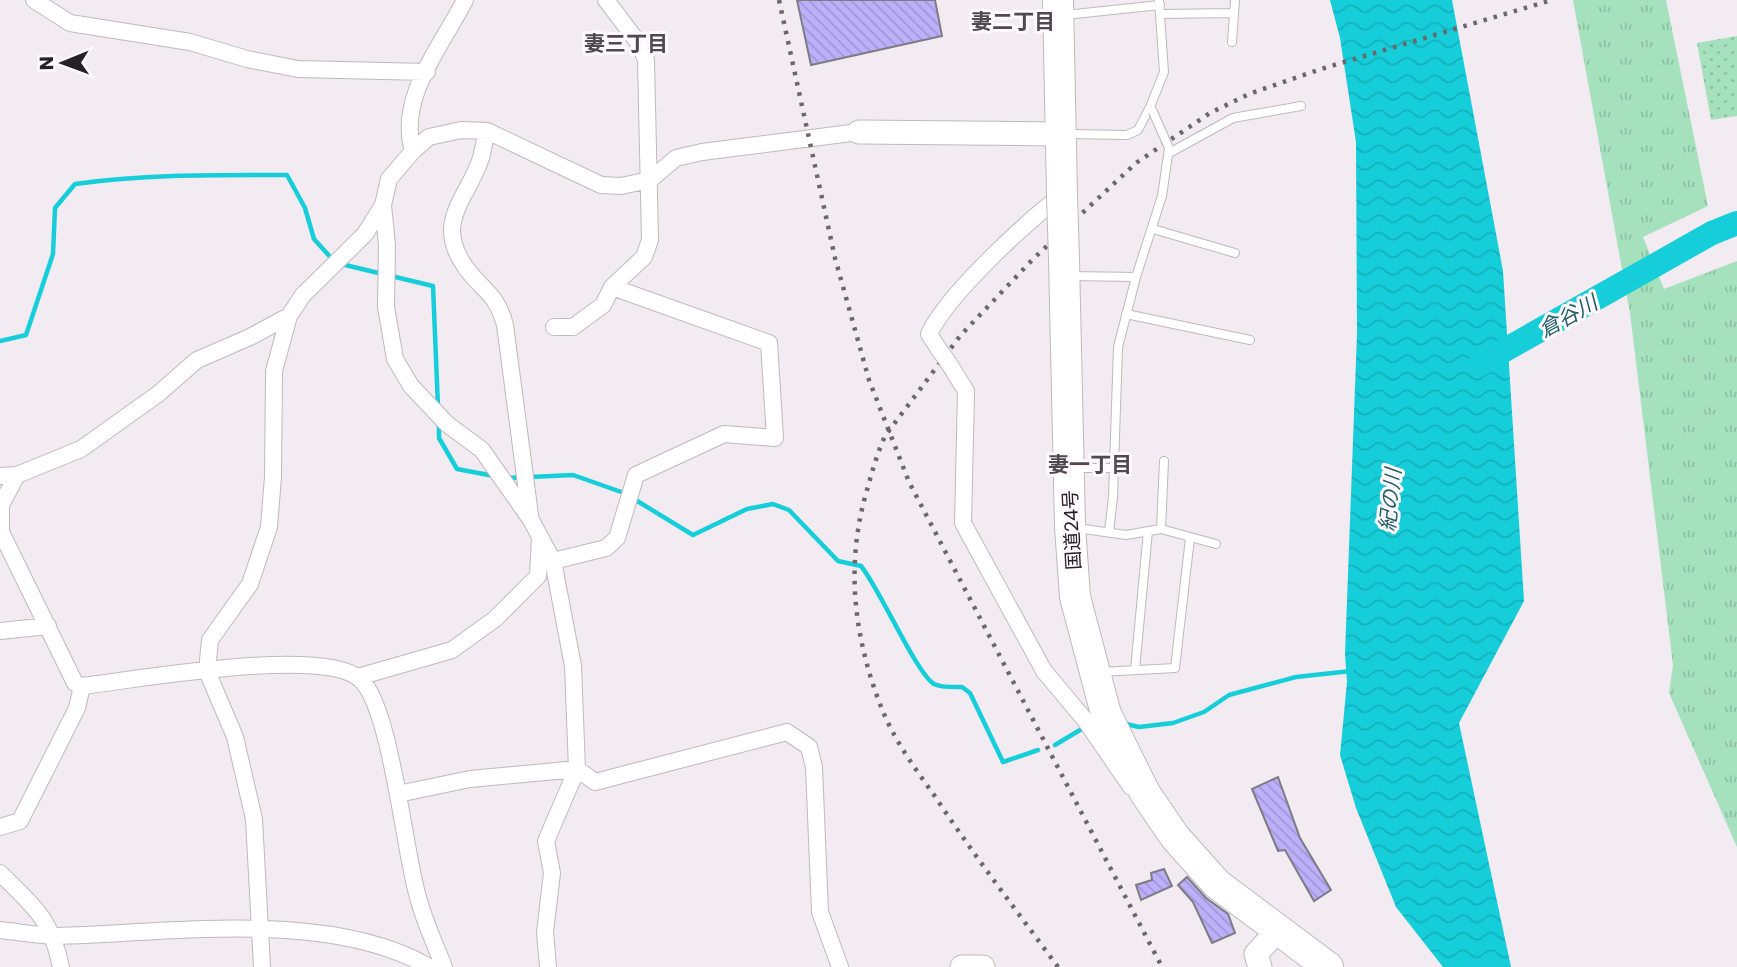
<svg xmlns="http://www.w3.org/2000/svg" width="1737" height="967" font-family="Poppins,'Noto Sans JP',sans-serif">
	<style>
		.grass { fill: url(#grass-tufts) }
		.park { fill: url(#park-dots) }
		.water { fill: url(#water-waves) }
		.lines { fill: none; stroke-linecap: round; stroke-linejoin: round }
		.stream { stroke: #16ceda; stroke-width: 4.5 }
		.river { stroke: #16ceda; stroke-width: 24 }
		.building { fill: url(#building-back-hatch); stroke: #7d7c83; stroke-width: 2 }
		.lane-casing { stroke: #bfb9be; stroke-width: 10 }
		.street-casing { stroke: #bfb9be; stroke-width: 18 }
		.secondary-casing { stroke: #bfb9be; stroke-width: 25 }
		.highway-casing { stroke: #bfb9be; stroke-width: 32 }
		.lane { stroke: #fff; stroke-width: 8 }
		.street { stroke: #fff; stroke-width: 16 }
		.secondary { stroke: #fff; stroke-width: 23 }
		.highway { stroke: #fff; stroke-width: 30 }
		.rail { stroke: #6b676b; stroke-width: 4.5; stroke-dasharray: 3.5 7; stroke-linecap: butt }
		.lane-bridge-casing { stroke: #bfb9be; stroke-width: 10; stroke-linecap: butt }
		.street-bridge-casing { stroke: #bfb9be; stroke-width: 18; stroke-linecap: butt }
		.highway-bridge-casing { stroke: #bfb9be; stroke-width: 32; stroke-linecap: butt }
		.lane-bridge { stroke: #fff; stroke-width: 8 }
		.street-bridge { stroke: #fff; stroke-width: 16 }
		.highway-bridge { stroke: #fff; stroke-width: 30 }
		.labels { text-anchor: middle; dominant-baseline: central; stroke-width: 6; stroke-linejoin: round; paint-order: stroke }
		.street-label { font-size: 19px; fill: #252225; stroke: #fff8fe }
		.neighbourhood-label { font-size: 21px; font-weight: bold; fill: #4f4a4e; stroke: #fff8fe }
		.water-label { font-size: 21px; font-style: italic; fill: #206064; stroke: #fff8fe }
	</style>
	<defs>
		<pattern id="grass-tufts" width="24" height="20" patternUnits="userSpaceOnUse" patternTransform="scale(1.75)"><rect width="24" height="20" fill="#a5e1bd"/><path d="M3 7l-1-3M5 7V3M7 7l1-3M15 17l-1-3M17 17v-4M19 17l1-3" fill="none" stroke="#8ec1a2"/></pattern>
		<pattern id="park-dots" width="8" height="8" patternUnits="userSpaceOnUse" patternTransform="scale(1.75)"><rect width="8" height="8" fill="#a5e1bd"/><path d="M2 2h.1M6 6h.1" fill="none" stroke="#8ec1a2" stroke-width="1.8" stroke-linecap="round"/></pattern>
		<pattern id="water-waves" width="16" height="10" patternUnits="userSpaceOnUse" patternTransform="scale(1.75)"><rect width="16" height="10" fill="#16ceda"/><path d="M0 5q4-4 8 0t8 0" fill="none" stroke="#14b1bb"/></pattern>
		<pattern id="building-back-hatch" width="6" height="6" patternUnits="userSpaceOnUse" patternTransform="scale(1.75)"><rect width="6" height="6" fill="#bcb0fa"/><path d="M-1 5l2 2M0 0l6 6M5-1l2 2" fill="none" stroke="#a197d6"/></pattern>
	</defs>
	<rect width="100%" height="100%" fill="#f2ebf1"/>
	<path class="grass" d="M1573,0H1666L1708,206L1643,237L1664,289L1737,261V847L1669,693L1673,665L1630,313Z"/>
	<path class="park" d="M1737,36V116L1711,120L1697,43Z"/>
	<path class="water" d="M1330,0H1452L1503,271L1524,601L1459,723L1511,967H1443L1396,907L1356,808L1340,755L1347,682L1345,654L1357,334L1356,142L1340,38Z"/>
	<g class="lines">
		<path class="stream" d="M341,264L433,286L438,407
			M0,341L26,335L53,254L55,208L75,184C146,174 216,175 287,175L305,208L314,239L333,260
			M439,422V438L457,469L494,476
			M506,478L573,475L627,494
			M634,499L693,535L747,509L773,504L789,510L838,561L861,566C881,591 916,673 934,684C943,688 952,687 962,687L970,693L1003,762L1038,750
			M1122,723L1139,727L1173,723L1204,712L1229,695L1296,677L1351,671
			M1055,745L1085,727"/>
		<path class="river" d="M1480,364L1712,233L1737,223"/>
	</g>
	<path class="building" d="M797,0H935L942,36L811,65Z
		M1278,777L1300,838L1331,890L1314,901L1285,850L1278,851L1252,789Z
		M1164,869L1172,886L1141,900L1136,885L1152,880L1151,873Z
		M1187,877L1206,898L1228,914L1235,933L1212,943L1193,902L1178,885Z"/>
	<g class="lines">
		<defs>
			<path id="lane" d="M1161,14L1234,13
				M1065,15L1160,5
				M1232,42L1235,0
				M1150,107L1164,72L1159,0
				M1068,134L1127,135L1138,130L1150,107L1153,112
				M1171,152L1233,118L1301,106
				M1153,229L1235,253
				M1070,276L1136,277L1162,196L1169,148
				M1126,314L1250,340
				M1075,468H1114
				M1077,528L1126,535L1161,529L1216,544
				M1161,529L1164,461
				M1109,532L1113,497L1118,347L1136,277
				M1135,670L1148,531
				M1100,672L1175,668L1190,538"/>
			<path id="street" d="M34,0L70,23L190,42L247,59L298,69L427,72
				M487,131C485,140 483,149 481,158C467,200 433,222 466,268C483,291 497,294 505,325L530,515
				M413,151C397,97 442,46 465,0
				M612,287L769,343L775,438L724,434L636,475L617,538L606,548L553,561L531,520L482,450L447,424L411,386L395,359L386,307L387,245L383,205L389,179L413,151L429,137L461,130L487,131L601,185L621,186L650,180L676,158L702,152L859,132
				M554,327H573L603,305L612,287L644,257L650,240L646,60L640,45L606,0
				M938,348L929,334C948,294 1025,223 1062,195
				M948,362L966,391L963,523L1044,671L1085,720L1131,787
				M17,475L1,505V532L75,683L82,686C135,680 323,646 360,679C391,706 404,851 418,897C424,921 435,944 444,967
				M0,476L17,475L81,449L158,394L197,360L250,337L289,316
				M0,631L48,626
				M358,677L452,650L495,619L538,576L540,538
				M398,794L470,779L577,769L595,782L787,732L809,747L814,767L820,912L840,967
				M0,827L20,821L77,708L82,686
				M0,873C34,907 51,918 61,967
				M0,930C19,932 39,936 58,936C169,933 330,909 429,967
				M262,967L254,819L235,737L207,671L210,640L250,584L269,527L273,477L274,371L289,316L303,295L365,234L383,205
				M548,967L545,932L552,873L546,841L577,769L573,666L553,561"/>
			<path id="secondary" d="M859,132L1061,134
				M962,967H983
				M1260,967L1256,954L1279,929"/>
			<path id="highway" d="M1058,0L1062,195
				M1064,260L1070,527L1075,597L1106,714L1145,793L1175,837L1217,884L1328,967"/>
		</defs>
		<use href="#lane" class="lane-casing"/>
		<use href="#street" class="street-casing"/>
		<use href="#secondary" class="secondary-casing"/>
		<use href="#highway" class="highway-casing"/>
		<use href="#lane" class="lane"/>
		<use href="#street" class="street"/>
		<use href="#secondary" class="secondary"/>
		<use href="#highway" class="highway"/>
		<path class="rail" d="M779,0L835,258L869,380L909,482L1162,967
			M1058,967C1016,910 973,854 934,795C914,767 892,737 880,704C854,636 846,567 865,497C871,476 876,456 885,436L960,336L1033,259L1136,163L1210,113L1249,94L1321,69L1552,0"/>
		<defs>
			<path id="lane-bridge" d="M1153,112L1169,148"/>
			<path id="street-bridge" d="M938,348L948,362"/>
			<path id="highway-bridge" d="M1062,195L1064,260"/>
		</defs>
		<use href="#lane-bridge" class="lane-bridge-casing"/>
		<use href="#street-bridge" class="street-bridge-casing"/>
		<use href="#highway-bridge" class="highway-bridge-casing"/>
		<use href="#lane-bridge" class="lane-bridge"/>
		<use href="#street-bridge" class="street-bridge"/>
		<use href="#highway-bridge" class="highway-bridge"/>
	</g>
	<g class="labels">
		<g class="street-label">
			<text transform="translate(1072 530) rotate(-93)">国道24号</text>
		</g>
		<g class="neighbourhood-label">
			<text x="1013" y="21">妻二丁目</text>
			<text x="626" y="43">妻三丁目</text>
			<text x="1090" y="464">妻一丁目</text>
		</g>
		<g class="water-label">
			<text transform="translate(1568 316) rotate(-29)">倉谷川</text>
			<text transform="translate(1390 500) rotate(-84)">紀の川</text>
		</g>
	</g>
	<g transform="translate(63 63) rotate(269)" stroke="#fff8fe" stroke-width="5" paint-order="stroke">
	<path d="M0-5L12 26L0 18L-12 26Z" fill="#252225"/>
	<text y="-10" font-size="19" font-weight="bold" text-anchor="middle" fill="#252225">N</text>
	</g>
</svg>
